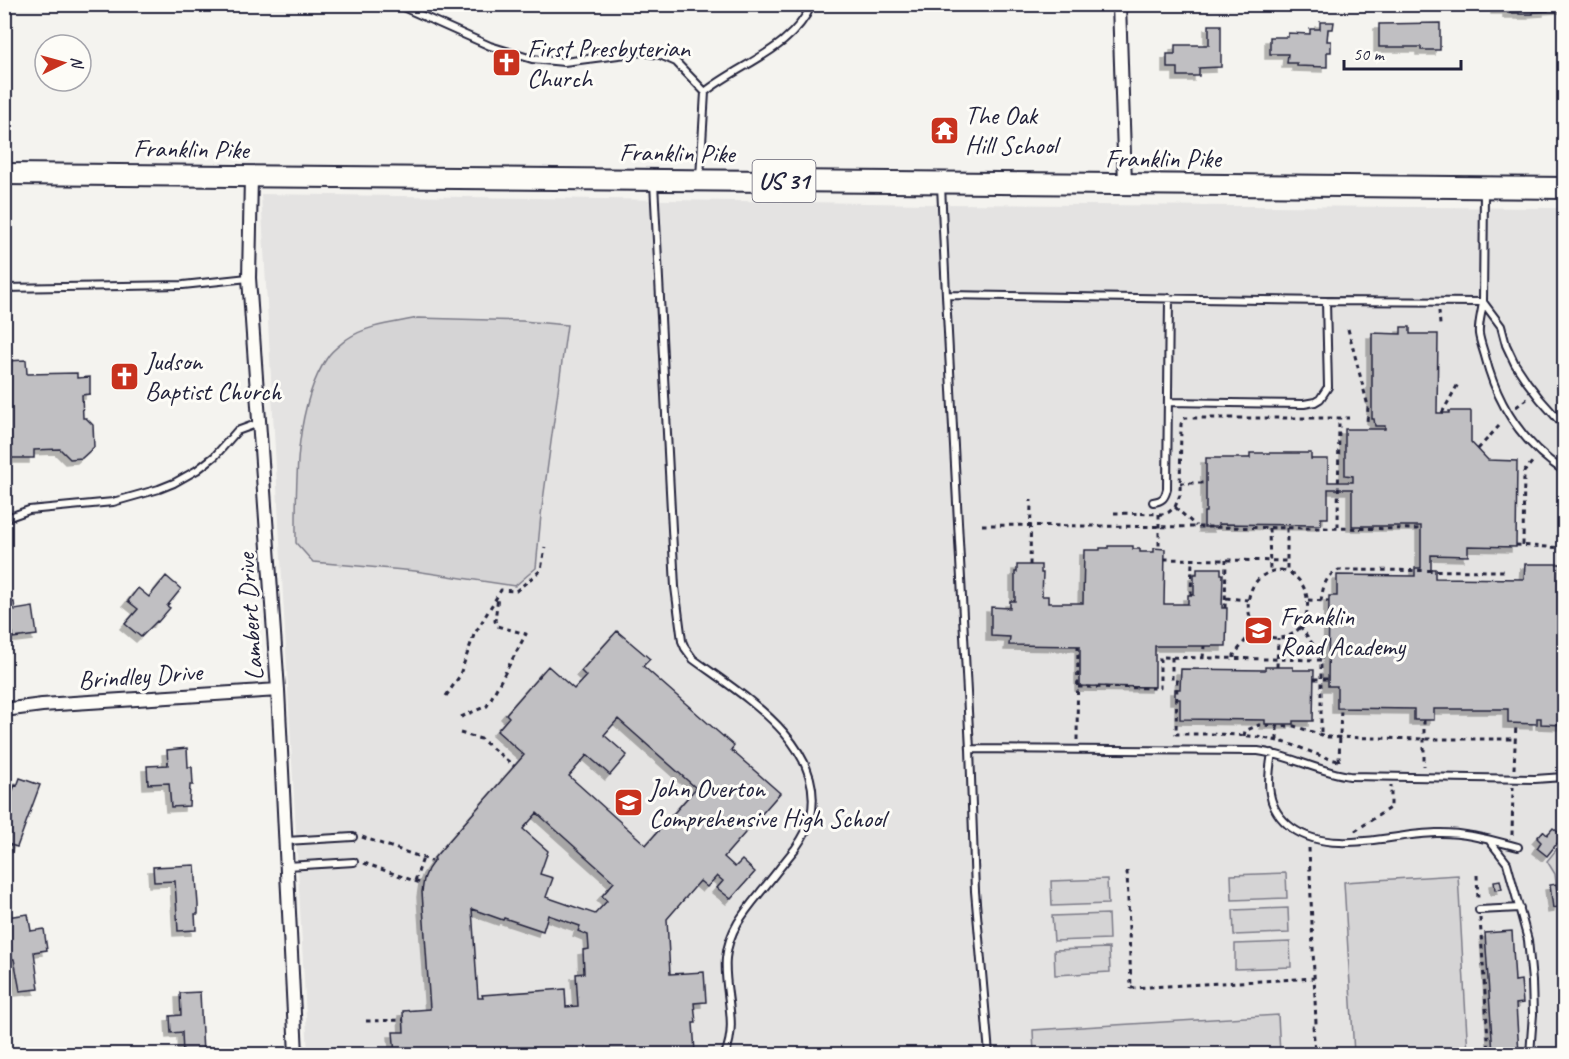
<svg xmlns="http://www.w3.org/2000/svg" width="1569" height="1059" font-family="Caveat,sans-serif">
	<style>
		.built { fill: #e4e3e2 }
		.green { fill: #d5d4d5; stroke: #7c7b88; stroke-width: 1.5 }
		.building { fill: #c0bfc2; stroke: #22223b; stroke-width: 1.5; fill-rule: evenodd; filter: url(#shadow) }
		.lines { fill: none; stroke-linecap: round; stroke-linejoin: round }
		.service-casing { stroke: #22223b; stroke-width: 10 }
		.minor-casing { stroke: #22223b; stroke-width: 16 }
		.primary-casing { stroke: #22223b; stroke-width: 24 }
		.path { stroke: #22223b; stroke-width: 3; stroke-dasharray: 4.5 4.5; stroke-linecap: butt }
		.service { stroke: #fdfcf7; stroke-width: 6 }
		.minor { stroke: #fdfcf7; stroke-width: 12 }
		.primary { stroke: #fdfcf7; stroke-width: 20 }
		.labels { text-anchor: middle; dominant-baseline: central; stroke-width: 6; stroke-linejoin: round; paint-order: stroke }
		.shield { fill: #fdfcf7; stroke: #646373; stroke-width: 1.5 }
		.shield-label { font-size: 24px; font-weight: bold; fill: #22223b }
		.poi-label { font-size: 26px; fill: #22223b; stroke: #fdfcf7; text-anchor: start }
		.street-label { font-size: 26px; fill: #22223b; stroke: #fdfcf7 }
	</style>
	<defs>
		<filter id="shadow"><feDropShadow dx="-5" dy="5" stdDeviation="0" flood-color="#0004"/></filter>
	</defs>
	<rect width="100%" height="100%" fill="#f4f3ef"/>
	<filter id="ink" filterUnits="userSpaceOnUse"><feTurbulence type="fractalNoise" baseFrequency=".0167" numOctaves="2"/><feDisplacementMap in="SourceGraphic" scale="12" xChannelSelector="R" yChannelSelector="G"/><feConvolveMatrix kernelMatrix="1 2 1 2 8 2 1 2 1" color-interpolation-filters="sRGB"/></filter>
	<g filter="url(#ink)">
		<path class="built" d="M261,194L931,204L1564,208V1054H308Z"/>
		<path class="green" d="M418,318L522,321L567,325L541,515L536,568L515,586L415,571L313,562L296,543C296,486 294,407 327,358C331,351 341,344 347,339C367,325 394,323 418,318Z
			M1564,840V956L1555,874L1547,861Z
			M1286,873L1287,898L1232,900L1231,875Z
			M1458,875L1468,1054H1354L1344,882Z
			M1107,879L1108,904L1052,906L1051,881Z
			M1288,908L1289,933L1234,935L1233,910Z
			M1108,914L1109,939L1054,941L1052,916Z
			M1290,942L1291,967L1235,969V944Z
			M1109,948L1110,972L1055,975L1054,950Z
			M1278,1015L1280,1054H1034L1033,1030Z"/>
		<path class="building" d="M1496,4H1564V8L1548,9V11L1533,12V14H1519V13H1508V9H1496Z
			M1320,22H1334L1333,29H1328L1327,41H1331V52H1327V67L1297,66V63H1287L1288,54H1270V37H1288V33L1310,34V29H1320Z
			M1440,23V50H1421V47H1379V24Z
			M1209,25H1221V67L1199,68V76H1178V68H1167V54H1175V45H1209Z
			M1401,327H1410V334H1438L1437,413H1449V411H1471V442L1488,460L1517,461L1516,547L1468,546V556L1431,555V569H1435V578L1524,579L1525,564H1564V725L1541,724V718H1537V724L1508,723V709H1434V720H1414V709L1337,708V686H1328L1329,596H1337V575L1415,576V568H1421V526H1352V489H1328V518H1321V525L1218,524L1219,527H1204V512H1206V458H1250V453H1311V459H1328V482H1353V476L1345,475V429H1385V426H1375L1374,419H1372V333L1401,334Z
			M26,360L27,374L77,373V378L90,377V394L82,395L83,418H86L93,425L94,447L82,458L70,459L60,449L34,450V458H4V363H6V361Z
			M1108,546H1133V549H1140V552H1154V548L1165,549L1164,604H1188V595H1194V574H1197V568H1221V574H1223L1222,608H1227L1226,646H1155V687L1080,686V646L1009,645L1010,637L991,636V607L1010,608V601H1015V572H1017V565H1041V573H1043L1042,596H1048V603H1083L1084,550H1100V548H1108Z
			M166,576L181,589L167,606L170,608L158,622L157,621L141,637L125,624L138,609L128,601L138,588L149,597Z
			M11,598V602H14L15,610L33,607L37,635L13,638V633L4,634V599Z
			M617,631L650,659L643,666L734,746L731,750L780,793L724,857L735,867L742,860L755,872L731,899L717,888L723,881L717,876L707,887L700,881L667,919L670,974L704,972L706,1002L694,1003L696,1023H693L695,1052L649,1054H395L393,1032H404L403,1011L430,1009L422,892L424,879L428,869L435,859L434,858L524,755L497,731L509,717L506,714L548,666L574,689L586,676L581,671ZM618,719L696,788L646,845L569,776L587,755L610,775L627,755L604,735ZM537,813L614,882L602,896L607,901L595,914L546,897L553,878L540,874L548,851L523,829ZM472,909L503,920L504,918L543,931L548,915L580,926L578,931L588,935L589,949L583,950L584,973L576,974L578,1006L566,1007L565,989L482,995L483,998H478Z
			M1265,667H1293V670H1314L1313,721H1293V724H1265V720L1180,719V699H1175V689H1180L1181,669L1265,670Z
			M187,748L188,767H192L193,785H190L189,806L171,807L169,783L148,784L147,766L168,765L167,750Z
			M20,778L40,785L17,847L4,843V822L6,819L4,818V813L15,785L17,786Z
			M1553,828L1563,836L1547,856L1537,848L1541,842L1537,838L1543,831L1547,835Z
			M195,865L198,905V914H195L196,930L178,931L175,881L154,882L153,867Z
			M1500,880L1502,889L1495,890L1494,881Z
			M1556,884L1559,907L1553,908L1550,885Z
			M28,914L31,931L44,929L47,950L34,952L39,989L20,991L14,959H12L10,950L7,951L5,937H8L6,917Z
			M1512,931L1515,981L1521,980L1523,1003L1516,1004L1519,1054H1493L1485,933Z
			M200,992L203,1054H183L182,1032L171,1033L170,1016L181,1015L180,993Z"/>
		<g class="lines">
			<defs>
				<path id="service" d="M396,4L490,46L532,59L564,62L642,52L660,55L676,62L705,92C741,63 792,50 812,4
					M700,178L705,92
					M654,183L675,587L682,641L685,648L693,659C742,695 826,744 811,816C809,828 802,839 795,849C784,862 774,876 763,889C746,910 729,929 726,958C723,990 739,1023 725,1054
					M941,185L946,295L1326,301L1483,302L1484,191
					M4,288L183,285L248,278
					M946,295L970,749L1258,751C1290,755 1318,772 1350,776L1535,779L1564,777
					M1168,402L1304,404L1315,402L1320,399L1328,387L1326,301
					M1564,426L1540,399L1527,382L1515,364L1506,345L1501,326L1483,302C1482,312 1478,324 1479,334C1480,341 1483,349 1485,356C1497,404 1523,444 1564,471
					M1153,502C1162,501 1165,498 1167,489L1169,298
					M4,519L29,510L113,502L159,489L174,483L197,470L215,456L237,431L259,423
					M970,749L975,891L989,1054
					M1272,753C1267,782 1265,808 1292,828C1331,856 1391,834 1436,833C1464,832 1491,840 1518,847
					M1489,840L1507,863L1528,940L1532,981L1533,1014L1530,1054
					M286,841L353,837
					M287,866L354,862
					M1479,910L1520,908
					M363,1054H367"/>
				<path id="minor" d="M1119,4L1125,184
					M251,177L249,278L278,690L296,1054
					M4,710L42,705L278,690"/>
				<path id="primary" d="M4,174L1564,188"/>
			</defs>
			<use href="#service" class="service-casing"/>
			<use href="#minor" class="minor-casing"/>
			<use href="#primary" class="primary-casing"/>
			<path class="path" d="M1439,311L1440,325
				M1348,329L1368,406L1367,423
				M1516,407L1527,399
				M1442,413L1458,384
				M1478,449L1499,426
				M1180,483H1206
				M1175,507L1196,526
				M1114,513L1162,514L1169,512L1175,507L1180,495L1181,424L1185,418H1349
				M1159,514V548
				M982,525L1421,529
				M1338,527L1339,418
				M1269,528L1270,571
				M1287,528V571
				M1516,545L1564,548
				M1523,545L1524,472L1533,461
				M1164,559L1287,561
				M1030,565L1031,500
				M1281,570C1319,578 1315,638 1277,638C1239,637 1237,572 1281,570Z
				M1191,595L1192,560
				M1226,598L1248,600
				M1308,600L1329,601
				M1321,601C1323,587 1325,576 1339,570L1506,571
				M1225,608L1226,560
				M1300,626L1321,656V734
				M1172,657V681H1177L1176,734C1209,734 1246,733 1278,741C1299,745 1318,757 1339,761
				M1203,658L1204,646
				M1234,658V655L1256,627
				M1277,667L1278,638
				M1314,679H1328
				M1078,687L1160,688V657L1321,660
				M446,696L459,677L474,635L501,590L516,591L541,570L545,547
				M461,717L487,706L526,634L497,626L495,621L498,596
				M1424,720V766
				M460,733L481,739L514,766
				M1244,736L1245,731L1259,725L1277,726H1294L1328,737L1424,739H1514
				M1077,740L1078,646
				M1277,740V726
				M1339,761L1341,708
				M1514,769L1516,723
				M1355,831L1391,807V785
				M1512,835L1513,787
				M362,837L432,861
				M1309,848L1316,1024L1313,1025L1315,1054
				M364,863L423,884
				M1127,871L1131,988L1314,978
				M1477,875L1478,900
				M415,881L423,858
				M1480,918L1489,1054
				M366,1021L403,1020"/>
			<use href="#service" class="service"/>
			<use href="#minor" class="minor"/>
			<use href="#primary" class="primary"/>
		</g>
	</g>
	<defs>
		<symbol id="church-square" viewBox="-11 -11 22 22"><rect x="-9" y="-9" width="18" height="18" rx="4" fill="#c8321e" stroke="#fdfcf7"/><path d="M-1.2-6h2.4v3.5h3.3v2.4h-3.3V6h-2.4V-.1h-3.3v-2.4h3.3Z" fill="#fff"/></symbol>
		<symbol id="temple-square" viewBox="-11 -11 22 22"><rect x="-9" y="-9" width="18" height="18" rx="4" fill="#c8321e" stroke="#fdfcf7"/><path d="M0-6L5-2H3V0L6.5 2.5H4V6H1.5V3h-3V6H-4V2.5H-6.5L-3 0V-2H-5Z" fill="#fff"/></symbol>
		<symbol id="school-square" viewBox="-11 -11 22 22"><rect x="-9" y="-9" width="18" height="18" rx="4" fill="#c8321e" stroke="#fdfcf7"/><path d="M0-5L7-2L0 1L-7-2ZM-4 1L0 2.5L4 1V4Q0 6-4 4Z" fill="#fff"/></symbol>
	</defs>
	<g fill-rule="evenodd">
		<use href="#church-square" x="490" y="46" width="33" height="33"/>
		<use href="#temple-square" x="928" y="114" width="33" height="33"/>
		<use href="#church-square" x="108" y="360" width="33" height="33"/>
		<use href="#school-square" x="1242" y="614" width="33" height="33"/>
		<use href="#school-square" x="612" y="786" width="33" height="33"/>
	</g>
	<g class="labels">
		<rect class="shield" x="752.5" y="160" width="63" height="42" rx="4.5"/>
		<g class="shield-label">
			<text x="784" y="181">US 31</text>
		</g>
		<g class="poi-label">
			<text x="527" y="48">First Presbyterian<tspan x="527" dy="30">Church</tspan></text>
			<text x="965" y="115">The Oak<tspan x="965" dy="30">Hill School</tspan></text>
			<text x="145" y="361">Judson<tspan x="145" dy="30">Baptist Church</tspan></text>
			<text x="1280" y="616">Franklin<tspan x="1280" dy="30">Road Academy</tspan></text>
			<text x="649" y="788">John Overton<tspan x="649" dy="30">Comprehensive High School</tspan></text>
		</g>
		<g class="street-label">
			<text transform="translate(191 149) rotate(1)">Franklin Pike</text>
			<text transform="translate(677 153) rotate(1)">Franklin Pike</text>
			<text x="1163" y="158">Franklin Pike</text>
			<text transform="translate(250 617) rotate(-94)">Lambert Drive</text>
			<text transform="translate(140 676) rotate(-4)">Brindley Drive</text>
		</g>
	</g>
	<rect width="1569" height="1059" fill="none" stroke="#fdfcf7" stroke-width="24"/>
	<rect x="12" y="12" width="1545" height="1035" fill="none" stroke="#22223b" stroke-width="2" filter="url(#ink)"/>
	<g transform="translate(63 63) rotate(85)"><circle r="28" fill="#fdfcf7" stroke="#a5a5ac" stroke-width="1.5"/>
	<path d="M0-4.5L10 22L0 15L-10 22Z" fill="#c8321e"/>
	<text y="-9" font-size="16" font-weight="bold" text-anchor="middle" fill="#22223b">N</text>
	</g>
	<path d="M1344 60v9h117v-9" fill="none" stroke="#22223b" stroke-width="3"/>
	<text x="1353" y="60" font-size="18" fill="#22223b" stroke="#fdfcf7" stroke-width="4.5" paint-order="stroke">50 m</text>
</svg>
